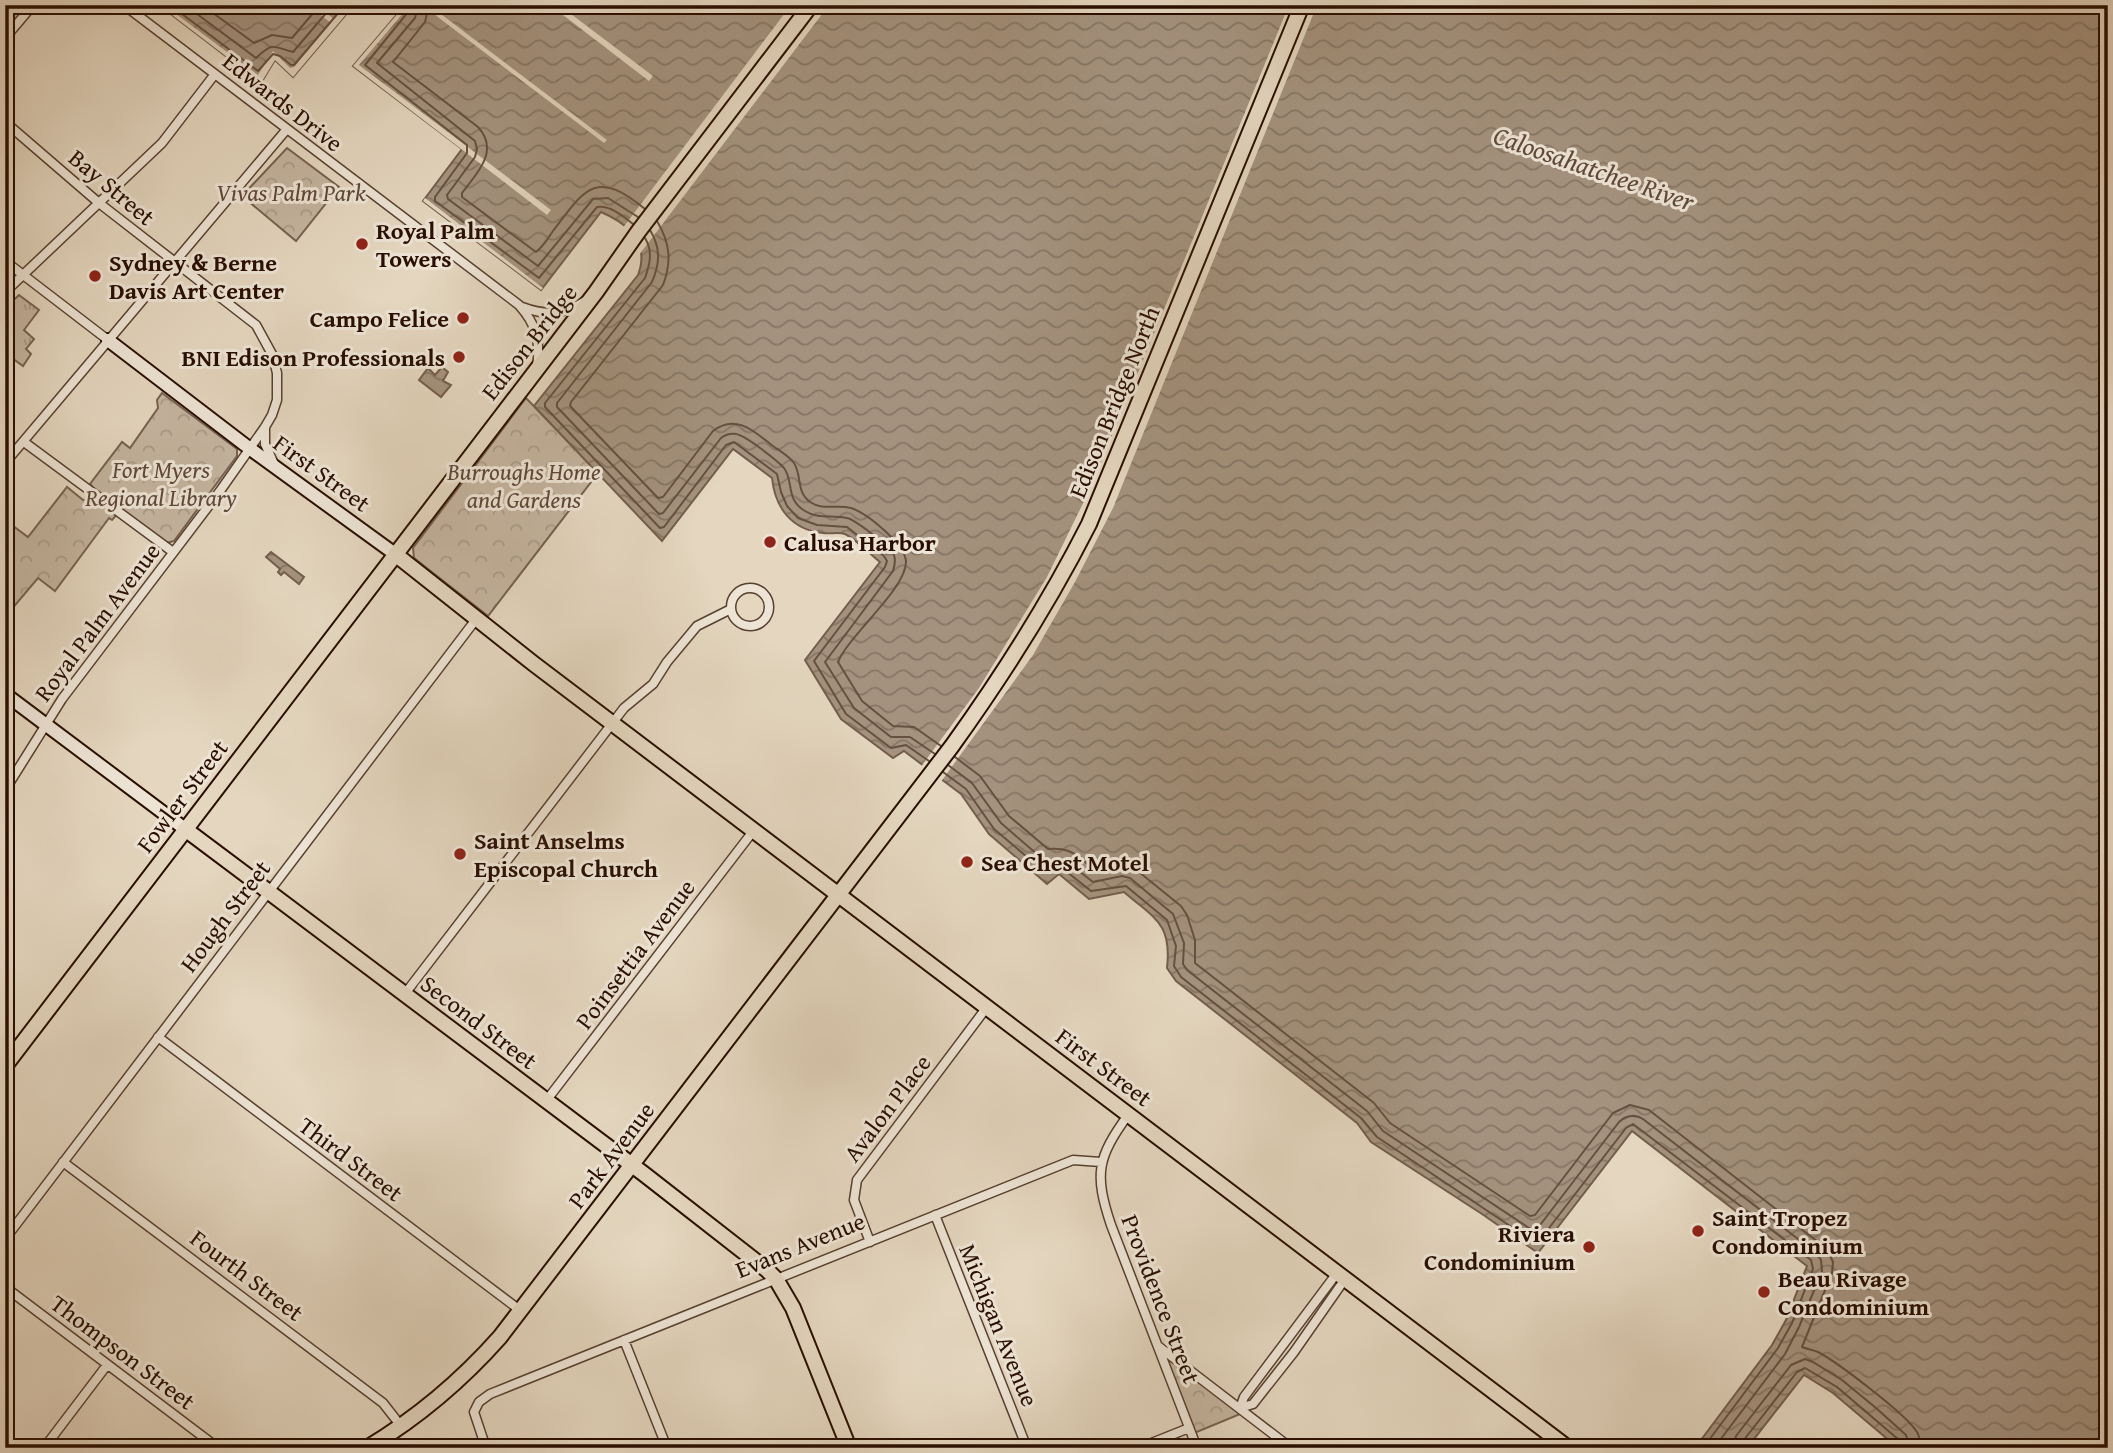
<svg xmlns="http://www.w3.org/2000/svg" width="2113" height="1453" font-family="'Gentium Book Plus',serif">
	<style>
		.grass { fill: url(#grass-tufts); stroke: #766150; stroke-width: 2 }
		.park { fill: url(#park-crowns); stroke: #766150; stroke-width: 2 }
		.water { fill: url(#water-waves); stroke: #735d4c; stroke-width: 2 }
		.pier { fill: #e4d6bf }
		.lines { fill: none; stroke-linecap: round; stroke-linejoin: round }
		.shore { stroke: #66503f; stroke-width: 2 }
		.street-casing { stroke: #584030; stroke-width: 11 }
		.secondary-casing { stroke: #290e00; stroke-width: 16 }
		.primary-casing { stroke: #290e00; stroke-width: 18 }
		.street { stroke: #ede4d5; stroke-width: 8 }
		.secondary { stroke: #ede4d5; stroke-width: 12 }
		.primary { stroke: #e4d6bf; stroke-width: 14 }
		.poi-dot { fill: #8f2418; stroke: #ede4d5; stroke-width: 2.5 }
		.labels { text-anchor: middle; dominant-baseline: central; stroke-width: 6; stroke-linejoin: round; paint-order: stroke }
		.street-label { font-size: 24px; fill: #290e00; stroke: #ede4d5 }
		.park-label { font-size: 24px; font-style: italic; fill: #5f4838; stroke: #ede4d5 }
		.poi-label { font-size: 24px; font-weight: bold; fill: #290e00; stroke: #ede4d5; text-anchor: start }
		.water-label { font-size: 26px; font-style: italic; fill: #604939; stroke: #ede4d5 }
	</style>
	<defs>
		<pattern id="grass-tufts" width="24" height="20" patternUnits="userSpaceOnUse" patternTransform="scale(1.75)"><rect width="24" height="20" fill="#c4b49f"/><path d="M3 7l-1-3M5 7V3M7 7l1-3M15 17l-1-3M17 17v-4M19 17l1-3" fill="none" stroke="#a89a87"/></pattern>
		<pattern id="park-crowns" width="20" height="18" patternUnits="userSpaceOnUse" patternTransform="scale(1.75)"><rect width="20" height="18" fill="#c4b49f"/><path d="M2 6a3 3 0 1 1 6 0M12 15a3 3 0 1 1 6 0" fill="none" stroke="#a89a87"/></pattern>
		<pattern id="water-waves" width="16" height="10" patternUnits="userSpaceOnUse" patternTransform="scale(1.75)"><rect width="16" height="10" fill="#a4927e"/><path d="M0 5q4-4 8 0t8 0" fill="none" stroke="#867665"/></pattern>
	</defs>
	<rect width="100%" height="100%" fill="#e4d6bf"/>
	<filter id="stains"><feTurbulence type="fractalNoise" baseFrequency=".00286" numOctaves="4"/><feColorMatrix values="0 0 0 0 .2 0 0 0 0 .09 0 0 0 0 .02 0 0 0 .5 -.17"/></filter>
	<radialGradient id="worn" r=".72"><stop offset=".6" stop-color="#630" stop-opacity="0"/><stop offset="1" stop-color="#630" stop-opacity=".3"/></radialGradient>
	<path class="grass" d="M19,295L39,310L24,330L34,339L26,349L31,354L23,366L5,353V308Z"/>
	<path class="park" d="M10,5H29L5,32V11Z
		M287,148L339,187L296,241L242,196Z
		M162,393L237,449V456L174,541L166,543L121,510L112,520L109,518L55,591L38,578L5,617V520L28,537L67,487L83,500L89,499L96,491L90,484L122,442L130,448L158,408L157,400Z
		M526,398L598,473L488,616L414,558L413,548Z
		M1158,1346L1245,1412L1192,1434Z"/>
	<path class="water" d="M159,5H354L293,77L275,60L261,83Z
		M405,5H2108V1448H1898L1833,1393L1804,1375L1747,1448H1695L1772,1345L1786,1320L1807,1266L1632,1131L1538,1253L1482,1214L1371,1142L1357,1123L1176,981L1167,968C1172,923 1155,919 1124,892L1089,899L1059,874L1047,884L989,834L961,794L904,751L893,758L841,719L805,660L880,562C869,553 857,540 845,534C839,532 830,534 823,533C792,530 775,508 772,478L733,449L662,541L534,406L638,275C650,243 629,224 601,212L541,290L423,201L462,149L353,66Z
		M442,367L448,372L443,381L451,385L441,397L419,380L428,368L435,375Z
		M271,552L304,577L299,584L284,572L281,575L278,572L280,569L266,557Z"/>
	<path class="pier" d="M159,5H164L258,75L273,51L290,68L294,67L331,23L308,5H316L334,19L346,5H354L293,77L275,60L261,83Z
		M405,5H410L359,65L551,210L547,215L353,66Z
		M422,5H429L607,140L604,143Z
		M550,5H559L653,76L649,81Z
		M791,5H829L639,255V249L632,237L622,229Z
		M1289,5H1317L1113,508L1075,582L1033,655L940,783L920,768L979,688L1047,577L1091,487Z
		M425,198L543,288L541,290L423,201Z"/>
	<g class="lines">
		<path class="shore" d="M170,5L258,71L273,54L280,56L291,65H294L345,5
			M185,5L256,58C274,41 273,47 293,52L333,5
			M202,5L254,43L272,35L292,38L320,5
			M409,5L408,12L365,65L467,145V153L435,197V201L539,278L597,207C610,205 623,216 633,224
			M418,5L415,18L377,63L475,141L477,149L475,157L447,195L448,199L538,266L593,199L608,198L638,217
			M429,5L425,22L393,62L478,127C500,151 477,173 462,193V197L536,252C543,247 548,238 553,231C585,189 595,168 645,209
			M657,221C670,243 672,261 663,285L571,402L570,406L658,498L663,497L713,431C736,413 755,432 773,446C780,451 789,456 794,463C802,475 796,492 810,502C823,511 837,504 851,508C867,513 906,545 906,562C906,589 849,635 838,662L862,701L893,726L914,727L941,746
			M650,230C661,248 660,263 652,282L557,403V407L659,514L663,513L721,438C725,435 729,433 736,434C745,435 778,461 784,468C794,481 785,499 805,511C819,520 833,514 847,518C856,520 890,547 894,555C896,561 895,565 893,571L825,662L854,708L891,737H910L935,754
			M645,238C653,251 650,264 645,278L545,403V407L660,528L664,527L726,445L734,442L777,474L781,492L787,506L798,518L817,525L847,527L884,556L887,561L885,567L814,661L846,714L891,748L906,745L929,761
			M955,757L980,776L1009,816L1048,849C1072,847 1077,856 1096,871L1121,866L1134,868L1181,906L1187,915L1195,940V963L1374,1103L1390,1123L1530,1216L1535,1215L1613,1113L1630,1105L1649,1110L1827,1249L1833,1262L1832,1273L1802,1347C1807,1349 1813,1350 1818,1352C1837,1362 1906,1414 1917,1432C1920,1437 1920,1442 1921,1448
			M948,765L972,783L1001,823L1046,862L1065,860L1093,882L1122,876L1130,878L1173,914L1184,943L1183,964L1187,970L1367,1111L1383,1131L1532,1230L1537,1229L1619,1122C1627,1115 1635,1114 1643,1119L1816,1253L1821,1260L1822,1271L1799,1327L1785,1354L1714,1448
			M943,772L966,789L994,829L1046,873L1056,868H1062L1091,891L1126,886L1167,920L1176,946L1174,966L1181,977L1361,1118L1377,1137L1534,1242L1539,1241L1626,1128L1633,1124L1811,1260L1813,1269L1792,1323L1778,1348L1703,1448
			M1733,1448L1736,1436L1791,1365L1805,1359L1813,1362L1842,1380L1876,1408L1906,1435L1910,1448
			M1742,1448L1743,1441L1797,1372L1805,1368L1837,1387L1899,1440L1901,1448"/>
		<defs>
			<path id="street" d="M124,5L519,305C536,324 541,341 537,366
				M5,6L6,5
				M5,38L33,5
				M5,122L99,203L256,325L273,356L277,373V400L272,415L265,427L220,491L62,699L5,790
				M5,261L108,340
				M5,292L162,143L215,74
				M522,307C546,316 564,315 585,301
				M265,427V444L274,464
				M24,442L173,552
				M5,463L287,129
				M731 607a19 19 0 1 1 38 0a19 19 0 1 1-38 0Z
				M404,995L624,708L653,684L667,662L697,626L731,609
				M158,1037L521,1311
				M546,1101L754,830
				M1128,1115C1097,1158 1094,1174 1111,1225L1197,1448
				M63,1162L383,1403L401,1426
				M935,1215L1027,1448
				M5,1239L477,618
				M870,1242L854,1200L857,1180L987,1007
				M5,1287L218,1448
				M624,1340L667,1448
				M1158,1346L1291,1448
				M1240,1408L1253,1404L1294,1352L1345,1279
				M1240,1408L1244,1397L1337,1273
				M44,1448L107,1365
				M486,1448L474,1412L479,1402L490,1394L1073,1160L1101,1162
				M1139,1448L1189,1428"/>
			<path id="secondary" d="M108,340L249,448L395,554
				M5,694L185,829"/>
			<path id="primary" d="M395,554L534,664L1568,1448
				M185,829L644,1174L767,1270L776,1279L793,1308L849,1448
				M5,1066L596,292L638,232L811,5
				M367,1448C417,1418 461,1381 500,1337L952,746C1003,675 1049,603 1089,524L1302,5"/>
		</defs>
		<use href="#street" class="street-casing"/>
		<use href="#secondary" class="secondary-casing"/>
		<use href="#primary" class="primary-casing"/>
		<use href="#street" class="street"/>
		<use href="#secondary" class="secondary"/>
		<use href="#primary" class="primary"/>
	</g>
	<g class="poi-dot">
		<circle cx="362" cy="244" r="7"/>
		<circle cx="95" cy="276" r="7"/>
		<circle cx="463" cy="318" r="7"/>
		<circle cx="459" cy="357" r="7"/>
		<circle cx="770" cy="542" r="7"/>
		<circle cx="460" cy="854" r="7"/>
		<circle cx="967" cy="862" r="7"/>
		<circle cx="1698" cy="1231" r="7"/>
		<circle cx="1589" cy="1247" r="7"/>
		<circle cx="1764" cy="1292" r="7"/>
	</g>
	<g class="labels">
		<g class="street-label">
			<text transform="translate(283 102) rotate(38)">Edwards Drive</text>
			<text transform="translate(112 187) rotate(40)">Bay Street</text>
			<text transform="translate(529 342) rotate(-52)">Edison Bridge</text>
			<text transform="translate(1114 402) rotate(-68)">Edison Bridge North</text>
			<text transform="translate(322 473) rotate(36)">First Street</text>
			<text transform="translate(97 622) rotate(-53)">Royal Palm Avenue</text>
			<text transform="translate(182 796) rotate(-53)">Fowler Street</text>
			<text transform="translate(225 916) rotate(-53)">Hough Street</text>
			<text transform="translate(635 954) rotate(-53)">Poinsettia Avenue</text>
			<text transform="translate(479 1022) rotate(37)">Second Street</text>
			<text transform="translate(1104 1067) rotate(37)">First Street</text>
			<text transform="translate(887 1108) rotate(-53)">Avalon Place</text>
			<text transform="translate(611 1155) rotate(-53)">Park Avenue</text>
			<text transform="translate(351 1159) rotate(37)">Third Street</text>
			<text transform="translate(800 1245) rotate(-22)">Evans Avenue</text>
			<text transform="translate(247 1275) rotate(37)">Fourth Street</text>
			<text transform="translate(1161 1299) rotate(69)">Providence Street</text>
			<text transform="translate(999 1325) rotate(68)">Michigan Avenue</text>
			<text transform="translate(123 1352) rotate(37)">Thompson Street</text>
		</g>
		<g class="park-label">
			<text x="291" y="192">Vivas Palm Park</text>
			<text x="161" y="469">Fort Myers<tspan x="161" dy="28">Regional Library</tspan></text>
			<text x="524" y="471">Burroughs Home<tspan x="524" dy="28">and Gardens</tspan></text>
		</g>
		<g class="poi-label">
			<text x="376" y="230">Royal Palm<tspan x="376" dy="28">Towers</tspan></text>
			<text x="109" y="262">Sydney &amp; Berne<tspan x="109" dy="28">Davis Art Center</tspan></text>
			<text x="449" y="318" text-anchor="end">Campo Felice</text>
			<text x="445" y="357" text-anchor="end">BNI Edison Professionals</text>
			<text x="784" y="542">Calusa Harbor</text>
			<text x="474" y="840">Saint Anselms<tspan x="474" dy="28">Episcopal Church</tspan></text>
			<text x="981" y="862">Sea Chest Motel</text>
			<text x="1712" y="1217">Saint Tropez<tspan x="1712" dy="28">Condominium</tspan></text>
			<text x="1575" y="1233" text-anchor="end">Riviera<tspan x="1575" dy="28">Condominium</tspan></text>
			<text x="1778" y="1278">Beau Rivage<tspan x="1778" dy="28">Condominium</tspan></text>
		</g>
		<g class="water-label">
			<text transform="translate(1594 168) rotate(19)">Caloosahatchee River</text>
		</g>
	</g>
	<rect width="2113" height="1453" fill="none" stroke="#e4d6bf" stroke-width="28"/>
	<rect x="7" y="7" width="2099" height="1439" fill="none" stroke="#290e00" stroke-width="3.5"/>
	<rect x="14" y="14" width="2085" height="1425" fill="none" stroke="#290e00" stroke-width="2"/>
	<rect width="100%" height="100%" filter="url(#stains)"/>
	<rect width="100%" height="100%" fill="url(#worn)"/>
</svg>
